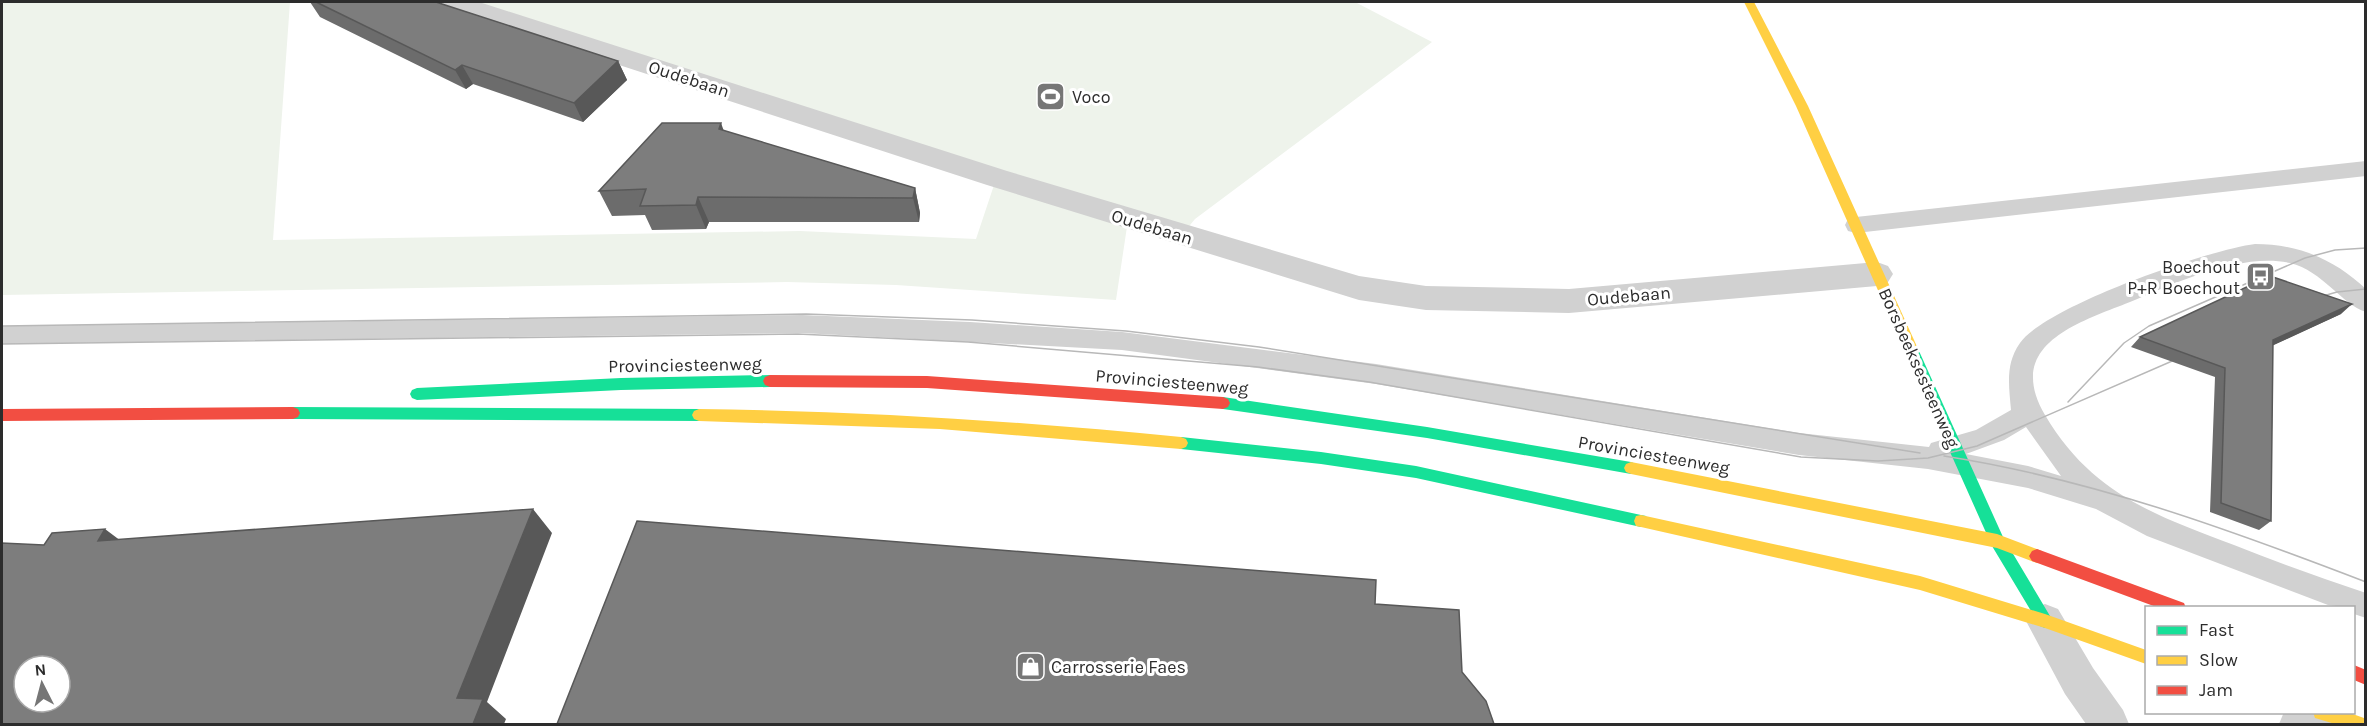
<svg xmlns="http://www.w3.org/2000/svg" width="2367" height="726" font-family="Karla,sans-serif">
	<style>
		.green { fill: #eef3eb }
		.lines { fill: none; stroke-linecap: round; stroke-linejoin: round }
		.lane { fill: #d1d1d1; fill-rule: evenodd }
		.street { fill: #d1d1d1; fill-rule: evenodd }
		.fast { fill: #16e098; fill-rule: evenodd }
		.slow { fill: #ffcf43; fill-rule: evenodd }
		.jam { fill: #f24e42; fill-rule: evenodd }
		.tram { stroke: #b8b8b8; stroke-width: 1.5 }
		.wall { fill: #6c6c6c }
		.shaded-wall { fill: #585858 }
		.building { fill: #7d7d7d; stroke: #585858; stroke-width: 1.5; fill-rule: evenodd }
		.labels { text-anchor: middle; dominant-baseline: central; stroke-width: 6; stroke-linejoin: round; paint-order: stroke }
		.street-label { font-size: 18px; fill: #2c2c2c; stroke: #fff }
		.poi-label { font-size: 18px; fill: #2c2c2c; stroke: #fff; text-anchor: start }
	</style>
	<rect width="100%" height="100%" fill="#fff"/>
	<path class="green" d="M2,2H290L273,240L800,231L976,239L996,179L453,2H1355L1432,42L1195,219L1181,236L1128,220L1116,300L896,285L787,282L2,295Z"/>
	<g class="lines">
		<path class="lane" d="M2366,161V176L1856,233L1848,231L1845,225L1848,219L1856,217Z
			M2255,244C2298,244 2334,259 2366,289V312C2341,304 2323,271 2290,263C2242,252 2175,283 2130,302C2077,323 2004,345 2045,415C2091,493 2154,515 2234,545C2277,562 2321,578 2366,593V618L2354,614V608L2328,605L2147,536L2096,509L2028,488L1928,469L1799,455L1376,384L1122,350L802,333L2,344V326L802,315L970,322L1122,332L1376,364L1799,433L1929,447L1931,443L1976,430L2011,410C2009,386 2005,364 2020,343C2046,306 2208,250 2255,244ZM2026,427L2061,476L2028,466L1966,454L2004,440Z"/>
		<path class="street" d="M440,2H479L1007,171L1359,276L1426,286L1569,289L1877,262L1888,266L1893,274L1888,282L1877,286L1569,313L1426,310L1359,300L987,185L444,8Z
			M2045,604L2058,609L2093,668L2123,710L2129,724H2086L2065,694L2026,621L2032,609Z
			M2284,712H2340L2334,724H2279Z"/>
		<path class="fast" d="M1912,346L1917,347L1919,351L2003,537L2050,616L2053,621L2050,626L2045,628L2040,626L1992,546L1905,351L1907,347Z
			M770,375L775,377L777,381L775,385L770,387L621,390L417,400L412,398L410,394L412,390L417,388L621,378Z
			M1223,397L1427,427L1631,462L1636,464L1638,468L1636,472L1631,474L1427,438L1223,409L1218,407L1216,403L1218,399Z
			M293,407L699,409L704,411L706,415L704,419L699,421L293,419L288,417L286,413L288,409Z
			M1181,437L1321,452L1416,466L1641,515L1646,516L1648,521L1646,526L1641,527L1416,478L1321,464L1181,449L1176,447L1174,443L1176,439Z"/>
		<path class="slow" d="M1744,2H1754L1808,106L1919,351L1917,355H1907L1905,351L1796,106Z
			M699,409C860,411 1021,421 1181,437L1186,439L1188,443L1186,447L1181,449L940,429L699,421L694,419L692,415L694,411Z
			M1631,462L1997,534L2042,551L2045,556L2042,561L2037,563L1997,548L1631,474L1626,472L1624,468L1626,464Z
			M1641,515L1920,576L2045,614L2146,650V664L2045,628L1920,590L1641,527L1636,526L1634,521L1636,516Z
			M2313,712H2347L2364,718L2366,724H2335L2315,718Z"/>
		<path class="jam" d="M770,375L927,376L1223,397L1228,399L1230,403L1228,407L1223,409L927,388L770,387L765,385L763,381L765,377Z
			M293,407L298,409L300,413L298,417L293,419L2,421V409Z
			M2037,549L2184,603L2186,608H2159L2032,561L2029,556L2032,551Z
			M2354,665L2366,670V685L2354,680Z"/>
		<path class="tram" d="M2309,300L2337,292L2366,289
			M2,326L806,314L972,320L1126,331L1259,347L1920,453
			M2,344L798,334L968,342L1258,367L1369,382L1801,457L1878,461L1928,458L1977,446L2186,355
			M2068,402L2124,343L2149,326L2305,258L2335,250L2366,248
			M1944,456C2091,479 2228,529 2366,582"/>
	</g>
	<path class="wall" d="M310,2H436L442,4L618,61L627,80L583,122L473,84L466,89L320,17Z
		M724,131L915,188L920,213L919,222H709L706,229L652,230L645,215L612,216L599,191Z
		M2341,314L2273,345L2271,521L2259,530L2210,512L2215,377L2131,347L2140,337Z"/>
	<path class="shaded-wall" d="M618,61L627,80L583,122L574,103Z
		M462,65L473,84L466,89L455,70Z
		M721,123L730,148L719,129Z
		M915,188L920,213L919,222L913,198Z
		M698,197L709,222L706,229L696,205Z
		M2352,304L2341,314L2263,350L2273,340Z
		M533,509L552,533L487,702L506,719L504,724H473L457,698Z
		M105,529L137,553L98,541Z"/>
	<path class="building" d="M316,2H436L442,4L618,61L574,103L462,65L455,70Z
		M662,123H721L719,129L915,188L913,198L698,197L696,205L640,206L646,189L599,191Z
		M2270,276L2352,304L2273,340L2271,521L2221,503L2225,368L2140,337Z
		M533,509L457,698L483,699L473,724H2V543L44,545L52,533L105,529L98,541ZM24,666H60V702H24Z
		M637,521L1376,580L1375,604L1459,610L1462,672L1486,701L1494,724H557Z"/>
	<defs>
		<symbol id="stadium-square" viewBox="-11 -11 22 22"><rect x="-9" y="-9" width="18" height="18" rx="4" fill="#767676" stroke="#fff"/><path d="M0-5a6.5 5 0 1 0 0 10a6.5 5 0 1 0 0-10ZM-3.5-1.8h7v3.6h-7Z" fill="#fff"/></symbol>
		<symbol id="bus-square" viewBox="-11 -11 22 22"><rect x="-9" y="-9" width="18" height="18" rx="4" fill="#767676" stroke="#fff"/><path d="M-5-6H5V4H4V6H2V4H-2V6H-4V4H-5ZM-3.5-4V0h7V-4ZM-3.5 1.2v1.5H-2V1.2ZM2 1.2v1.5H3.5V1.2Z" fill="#fff"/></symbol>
		<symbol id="shop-square" viewBox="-11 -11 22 22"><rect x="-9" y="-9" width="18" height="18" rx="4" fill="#767676" stroke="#fff"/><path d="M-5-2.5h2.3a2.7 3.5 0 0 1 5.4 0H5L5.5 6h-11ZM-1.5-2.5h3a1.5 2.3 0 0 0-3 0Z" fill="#fff"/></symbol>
	</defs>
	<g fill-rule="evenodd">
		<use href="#stadium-square" x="1034" y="80" width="33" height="33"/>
		<use href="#bus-square" x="2244" y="260" width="33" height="33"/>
		<use href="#shop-square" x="1014" y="650" width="33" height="33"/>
	</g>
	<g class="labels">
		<g class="street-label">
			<text transform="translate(689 79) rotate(18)">Oudebaan</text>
			<text transform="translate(1152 227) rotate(17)">Oudebaan</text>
			<text transform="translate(1629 296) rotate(-5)">Oudebaan</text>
			<text transform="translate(685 365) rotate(-1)">Provinciesteenweg</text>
			<text transform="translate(1919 368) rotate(66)">Borsbeeksesteenweg</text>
			<text transform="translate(1172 382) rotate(5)">Provinciesteenweg</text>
			<text transform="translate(1654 455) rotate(10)">Provinciesteenweg</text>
		</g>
		<g class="poi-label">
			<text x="1072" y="97">Voco</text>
			<text x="2240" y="267" text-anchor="end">Boechout<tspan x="2240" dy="21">P+R Boechout</tspan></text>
			<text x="1051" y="667">Carrosserie Faes</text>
		</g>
	</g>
	<rect width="2367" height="726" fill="none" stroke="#2c2c2c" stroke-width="6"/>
	<rect x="2145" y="606" width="210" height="108" fill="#ffffff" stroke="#ababab" stroke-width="1.5"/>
	<rect x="2157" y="626" width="30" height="9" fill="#16e098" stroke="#ababab" stroke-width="1.5"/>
	<text x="2199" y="636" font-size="18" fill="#2c2c2c">Fast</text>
	<rect x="2157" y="656" width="30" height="9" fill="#ffcf43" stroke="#ababab" stroke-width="1.5"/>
	<text x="2199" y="666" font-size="18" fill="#2c2c2c">Slow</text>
	<rect x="2157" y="686" width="30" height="9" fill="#f24e42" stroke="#ababab" stroke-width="1.5"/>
	<text x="2199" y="696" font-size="18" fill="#2c2c2c">Jam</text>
	<g transform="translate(42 684) rotate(354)"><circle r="28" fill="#ffffff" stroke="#ababab" stroke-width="1.5"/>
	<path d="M0-4.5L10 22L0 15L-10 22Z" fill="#767676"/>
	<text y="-9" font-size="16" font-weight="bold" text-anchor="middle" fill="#2c2c2c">N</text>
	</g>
</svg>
